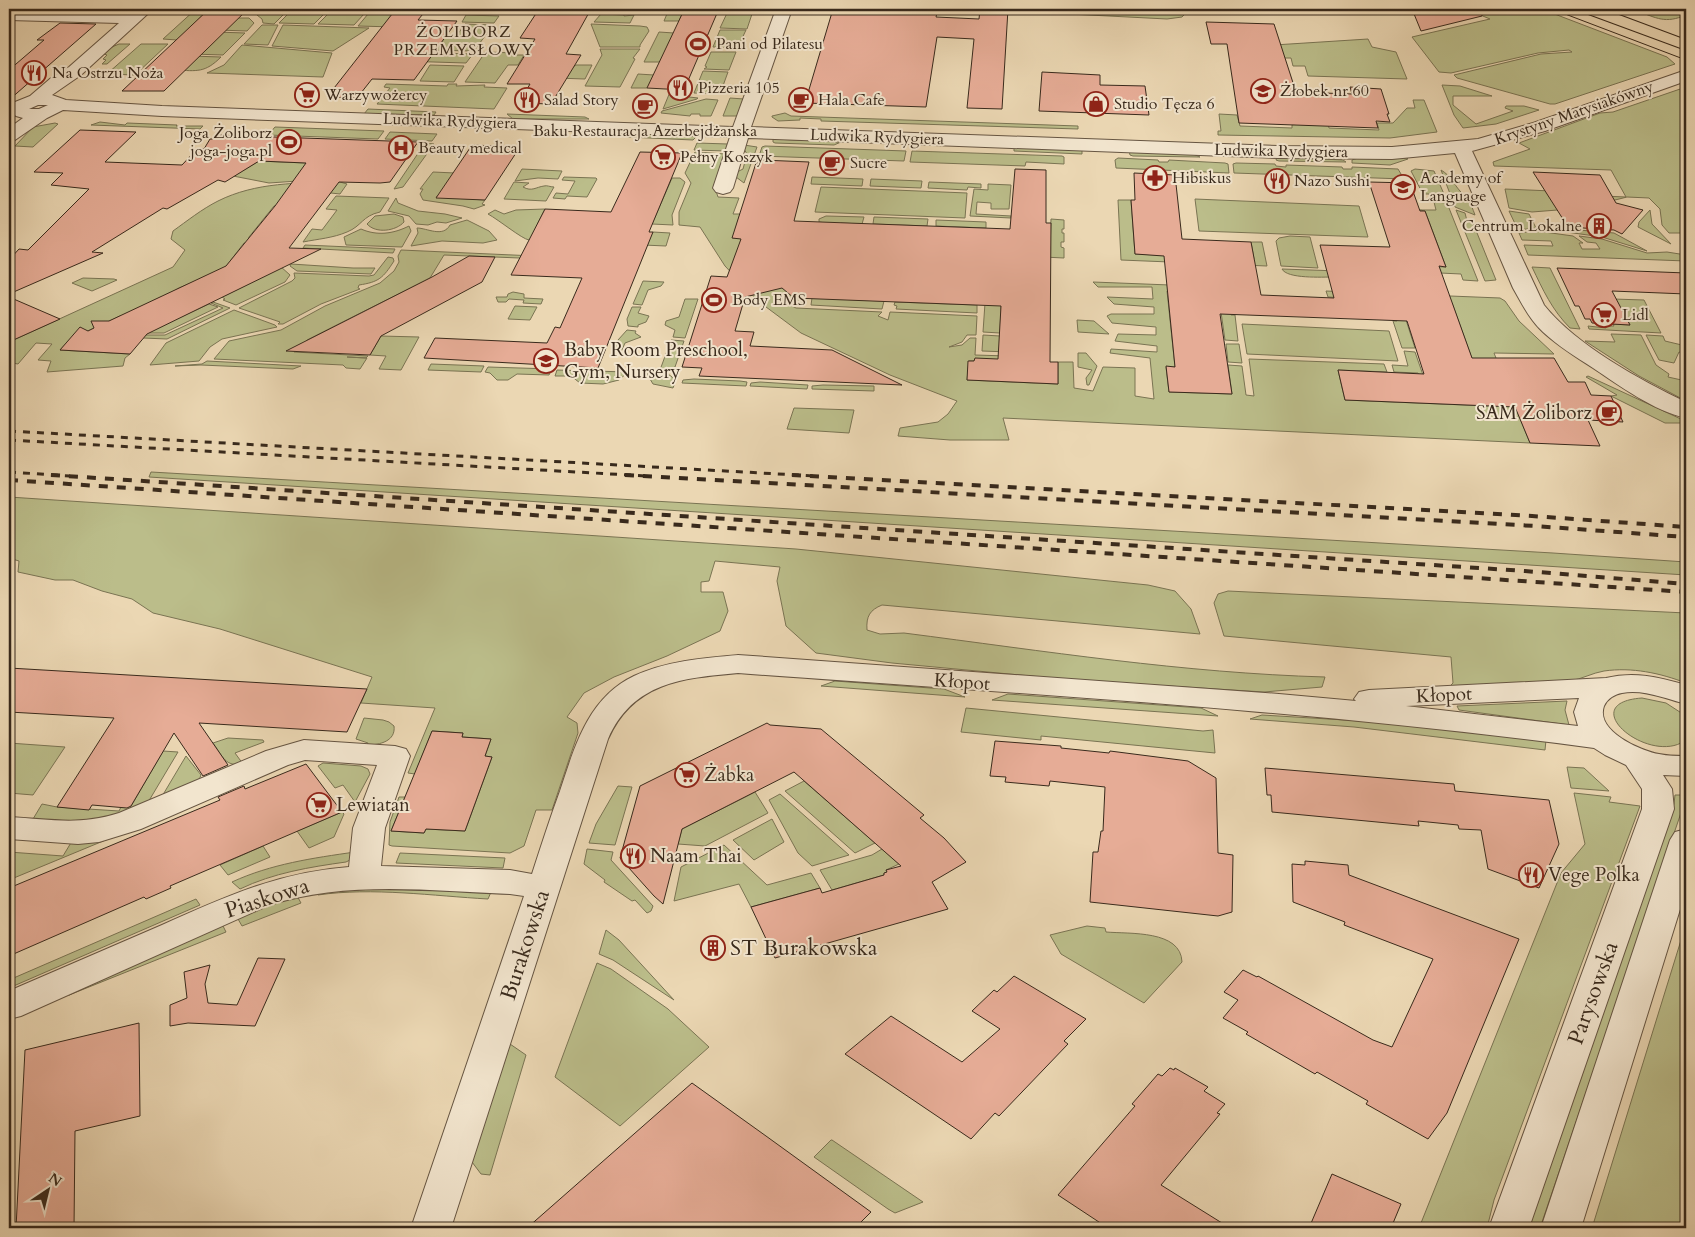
<svg xmlns="http://www.w3.org/2000/svg" width="1695" height="1237" font-family="Cardo,serif">
	<style>
		.green { fill: #bbbd8a; stroke: #7a7453 }
		.building { fill: #e6ac96; stroke: #392a1c }
		.lines { fill: none; stroke-linecap: round; stroke-linejoin: round }
		.minor-casing { stroke: #665542; stroke-width: 2 }
		.major-casing { stroke: #392a1c; stroke-width: 2 }
		.minor { fill: #f2e5ce; fill-rule: evenodd }
		.major { fill: #ebd7b3; fill-rule: evenodd }
		.tram { stroke: #392a1c; stroke-width: 1 }
		.rail-far1 { stroke: #392a1c; stroke-width: 3; stroke-dasharray: 7 7; stroke-linecap: butt }
		.rail { stroke: #392a1c; stroke-width: 4; stroke-dasharray: 9 9; stroke-linecap: butt }
		.labels { text-anchor: middle; dominant-baseline: central; stroke-width: 4; stroke-linejoin: round; paint-order: stroke }
		.far-neighbourhood-label { font-size: 16px; letter-spacing: 1px; fill: #392a1c; stroke: #f2e5ce }
		.far-poi-label { font-size: 16px; fill: #392a1c; stroke: #f2e5ce; text-anchor: start }
		.far-street-label { font-size: 16px; fill: #392a1c; stroke: #f2e5ce }
		.poi-label { font-size: 19px; fill: #392a1c; stroke: #f2e5ce; text-anchor: start }
		.street-label { font-size: 19px; fill: #392a1c; stroke: #f2e5ce }
		.near-street-label { font-size: 22px; fill: #392a1c; stroke: #f2e5ce }
		.near-poi-label { font-size: 22px; fill: #392a1c; stroke: #f2e5ce; text-anchor: start }
	</style>
	<rect width="100%" height="100%" fill="#ebd7b3"/>
	<filter id="stains"><feTurbulence type="fractalNoise" baseFrequency=".004" numOctaves="4"/><feColorMatrix values="0 0 0 0 .2 0 0 0 0 .09 0 0 0 0 .02 0 0 0 .5 -.17"/></filter>
	<radialGradient id="worn" r=".72"><stop offset=".6" stop-color="#630" stop-opacity="0"/><stop offset="1" stop-color="#630" stop-opacity=".3"/></radialGradient>
	<path class="green" d="M196,9H209L177,40L163,39Z
		M262,9H267L265,11L286,12L274,24L263,23L262,19L257,15Z
		M669,9H719L718,11L684,10L679,21H664Z
		M729,9H738L752,14L747,29L720,28Z
		M1034,9H1135L1139,11L1144,9H1186L1187,12L1182,17L1167,19L1050,13Z
		M1466,9H1549L1555,11L1551,12L1552,13L1667,57L1675,64L1555,104H1550L1457,78L1454,75L1541,54L1572,52L1569,50L1538,53L1451,73L1439,72L1412,37L1490,19Z
		M1642,9H1686V15C1665,24 1657,18 1637,11Z
		M290,12L325,13L314,24L279,23Z
		M329,13L364,14L354,25L318,24Z
		M368,14L403,15L394,27L358,26Z
		M601,14L624,15V16L634,15L630,23L594,22Z
		M466,15L499,16L494,23L462,22Z
		M230,18H249L254,23L247,31L217,30Z
		M465,24L493,25L474,51L426,50L434,38H455Z
		M591,24L640,26L647,27L649,31L640,45V47H600Z
		M262,25H278L268,45L244,44Z
		M283,25L369,28L333,51L272,46Z
		M720,30H746L738,47H713Z
		M216,32L245,33L223,55L192,54Z
		M659,32L674,33L660,62H644Z
		M1368,39L1372,47L1396,52L1407,79L1308,76L1305,66H1293L1291,58H1277L1274,45Z
		M119,44H130L107,64H102L106,60L103,59L107,55L104,54L112,47Z
		M141,44H168L135,75L109,74L108,73Z
		M242,45L332,53L323,77L207,73L224,65Z
		M600,49H640L633,58L635,59L620,87L585,86L602,55Z
		M408,52L473,54L466,63L401,61Z
		M485,52L517,53L516,55H524L518,65H508L495,83L465,82L482,57L480,56Z
		M711,52H736L729,70L704,69L707,67L705,66Z
		M190,56L221,57C205,73 197,71 176,70Z
		M430,65L464,66L454,82L420,81Z
		M576,65H592L585,79L555,78Z
		M703,71L728,72L720,94L694,93Z
		M638,74L654,75L647,88H631Z
		M386,84L447,86L448,84H457L456,86L485,85L484,87L507,88L494,109L377,104L390,88L384,87Z
		M1442,85L1460,86L1492,96H1453V105L1476,124L1513,111L1505,108L1506,106H1524L1539,110L1496,124L1463,128L1454,115Z
		M1686,87V233H1669L1662,225L1660,209L1649,198L1627,197L1583,208L1532,212L1509,208L1505,189L1552,191L1554,194L1626,197L1611,170L1494,166L1493,162L1530,149L1519,143L1600,113L1613,112Z
		M670,92L691,93L689,97L698,98L697,99L663,109Z
		M730,98L744,99L738,116H723Z
		M706,99L718,100L711,116H700V114H691L690,116L661,113L662,111Z
		M1413,100H1424L1437,132L1390,138L1218,135V131H1221L1219,114L1237,115L1240,126L1292,128V125L1326,116L1329,128L1379,130L1377,123H1393L1407,108H1415Z
		M368,109L436,112L434,115L364,114Z
		M785,113L791,116L1078,126V129L821,121V119L800,118V120L778,121L772,117V116Z
		M507,114L585,117L589,119H513Z
		M100,122L125,125L127,123L177,125L176,126H203L200,129L91,125Z
		M55,123L58,124L33,147L15,146L33,127Z
		M275,127L384,131L378,139L268,135Z
		M390,132L437,134L432,141L385,139Z
		M638,132L697,136L693,140L627,137L629,134Z
		M773,139L841,142L834,145L775,143L773,142Z
		M425,143L434,144L403,187L394,189Z
		M697,143L728,144L726,151L694,150Z
		M744,145L757,147L744,183L736,177L737,172L743,169L747,154L744,149Z
		M1022,145L1082,150V154L1014,151V148Z
		M765,146L906,151L904,161L759,156L762,147Z
		M912,151L1062,156L1064,157V164L1026,162L1025,166L910,162Z
		M1129,151H1186L1200,157L1133,156L1130,155Z
		M695,152L725,154L714,185L718,197L739,198L733,214H740L733,238L798,241L805,298L804,305H790L796,308L882,312L878,316L888,320L890,312L977,316L976,335H967L962,342L949,347L962,345L970,338H976L975,355L1008,356V360L975,359L974,361H969L967,380L1058,384V362H1073L1074,388L1093,391L1103,367L1135,368V396L1154,399L1150,358L1110,353L1111,349L1157,352V346L1115,341L1118,334L1156,335V327L1112,323L1107,316L1111,314H1154V307L1114,304L1107,297L1153,299L1152,287H1098L1093,282L1247,288L1248,294L1167,291L1175,367H1166L1169,392L1232,394L1228,365L1242,366L1246,395L1254,396L1249,359L1384,364L1387,372L1338,370L1345,400L1489,406L1452,303L1328,297L1326,291L1500,298L1505,301L1519,321L1554,354L1494,353L1530,443L1003,418L1009,440H950L898,436L900,428L938,422L948,414L957,401L890,375L801,333L758,301L725,266L700,227L679,225V212L691,183L685,173Z
		M1277,157L1343,160L1346,162L1279,161L1276,160Z
		M1118,158L1158,160L1159,162H1168L1169,160L1225,163L1228,164L1229,173L1116,168L1115,160Z
		M1358,158H1407L1408,159L1390,165L1352,163V160Z
		M259,161L353,165L341,178L269,183L233,176Z
		M1236,163L1275,164L1276,166L1286,167V165L1342,167L1343,169H1352V167L1398,169L1404,179L1234,173L1233,164Z
		M522,169L562,171L558,179L538,178L515,181Z
		M1415,169L1434,171L1447,201L1431,200L1429,194H1423L1411,171Z
		M1441,170C1451,176 1453,183 1460,191C1469,202 1470,201 1475,215L1455,207Z
		M433,172L455,173L442,194H439L436,197L485,200L482,204L485,205L474,209L463,206L423,200L420,194L423,189H420Z
		M564,177L596,178L597,179L587,197L567,196L565,199L553,198L556,193L568,194L575,181L562,180Z
		M812,177L863,179L862,186L811,184Z
		M672,178H680L685,182L672,215L673,225L652,224Z
		M871,179L922,181L921,188L870,186Z
		M340,182L347,184L340,194L331,193L274,206L249,237L247,243H244L224,269L179,288L163,297H161L122,317L120,316L77,336L74,339H70L60,350L130,354L125,358L123,366L47,372L51,361L38,360L52,344L36,343L18,364L12,363L14,361L9,360V342L173,267L185,250L171,239L173,231C187,221 202,209 218,201C256,182 298,183 340,182Z
		M514,182L529,183L523,187C532,192 536,187 544,186C547,185 550,187 554,187L546,201L504,199Z
		M929,182L981,184V188L968,187L967,190L928,188Z
		M988,184L1011,185L1009,209H991V203L977,202L976,214L1011,216V218L970,216L974,189L988,190Z
		M821,187L967,193L965,218L815,212Z
		M336,196L389,198L380,212C362,216 362,226 347,232C333,238 318,239 303,242L312,229L322,230L337,210L326,209Z
		M396,198L398,203L418,211L445,214L462,218L446,223L437,222L428,225L416,224L409,216L388,211Z
		M1195,199L1359,206L1368,237L1199,231Z
		M1118,200H1131L1135,254L1254,259L1251,242H1262L1267,266L1121,260Z
		M1434,202L1447,203L1478,281L1463,280L1461,274L1398,271L1396,265L1446,267L1425,211L1420,210H1436Z
		M545,209L538,223L650,236L653,232L670,233L666,246L529,240C522,239 499,220 488,214L495,210L504,214L516,210Z
		M1456,210L1465,213L1467,221L1473,223L1496,280L1485,281Z
		M1650,210L1652,224L1671,244L1638,227L1639,222Z
		M1509,211L1529,214L1536,228L1518,230Z
		M394,214L403,217L404,222C396,231 376,234 367,224L375,216Z
		M826,216L864,217L862,224L841,223L840,225L819,222V219Z
		M874,217L928,219L927,226L873,224Z
		M1051,219L1064,220V229H1062V233H1064V242H1061V247L1064,248V258L1002,255L1050,251Z
		M467,220L489,231L497,240L483,243L442,241L411,246L418,233L417,228C427,228 443,238 450,225Z
		M936,220L986,222V228L936,226Z
		M409,226L411,231L402,247L346,245L344,237L361,229C377,236 393,234 409,226Z
		M1567,229L1614,233L1647,251L1602,237L1552,230Z
		M1537,231L1573,236L1583,243H1579L1582,249H1600L1596,243L1587,242L1579,236L1602,239L1647,253L1667,252L1686,255V261L1528,255L1524,245L1553,246L1551,241L1522,240L1519,233Z
		M1290,236L1310,237L1318,268L1281,266L1276,241L1279,238Z
		M305,245L395,249L393,253L303,248Z
		M401,250L602,259L595,261L444,255L430,278L307,340L304,344H300L294,352L368,356L366,358L347,357L367,358L360,369L346,368L343,365L214,359L229,341L281,330L325,306L380,283L394,271L399,262L398,256Z
		M388,257L393,258L394,261C383,278 379,282 359,285L358,288L360,289L321,304L283,324H278L280,322L239,308L292,281L295,278L294,273L369,276L374,275Z
		M291,264L353,268H375L371,274L297,271L290,266Z
		M280,266L290,275L285,282L236,305L223,300L225,299L222,297C243,287 260,278 280,266Z
		M1532,267L1550,268L1580,329L1570,328C1552,310 1543,290 1532,267Z
		M1282,269L1339,271L1334,277C1322,277 1287,279 1282,269Z
		M83,278L114,279L117,280L92,291L72,283Z
		M643,281L664,282L661,286L648,290L642,305L633,304Z
		M513,292L524,294V298L543,299L541,304L523,303L524,300L509,299L506,302H498L496,297H507L508,294Z
		M812,298L884,301L882,309L811,305Z
		M685,299H698L685,338L673,337L675,330L665,325L666,321L679,317Z
		M1613,299L1644,300L1661,333L1589,329L1588,326L1606,328V326H1614L1613,324L1630,325L1623,311H1619Z
		M213,302L230,308L167,339L143,338L146,335H165L223,308L211,303Z
		M895,302L977,305V313L896,309L897,306L894,305Z
		M985,303L1001,304L1000,333L983,332Z
		M209,304L218,307L164,333H146Z
		M515,306L537,307L530,320L508,319Z
		M632,307H641L638,313L649,316L646,322L638,325V327L628,326L627,319Z
		M234,310L275,325L277,327L222,339L210,347L199,361L150,365L166,343Z
		M1221,312H1231V315H1235L1238,341L1225,340Z
		M1396,319L1406,320L1415,348H1402L1393,321H1397Z
		M1077,320L1094,321L1109,334L1078,332Z
		M1242,324L1389,331L1398,361L1247,354Z
		M627,330L636,331L635,333L641,337L625,343L621,352H613L618,340Z
		M1611,334L1641,335L1656,365L1669,374L1668,377L1686,381V401L1639,376L1585,341L1615,342Z
		M983,335L1000,336L1009,352L982,351Z
		M1646,335L1663,336L1665,341L1686,346V354L1679,352L1674,363L1659,360Z
		M381,336L419,337L401,370L379,369L386,356L370,355Z
		M671,340L684,341L675,367L665,371L660,370Z
		M1226,344H1239L1242,363L1228,362Z
		M1404,351L1415,352L1423,375H1419L1418,373L1394,372L1392,365L1408,366Z
		M1078,353H1086L1097,366L1089,385H1087L1086,378L1092,370L1078,367Z
		M207,361L301,366L293,369L201,365L175,366L202,364Z
		M431,364L484,366L481,372L428,370Z
		M488,367L552,369L549,375L517,374L508,380H497L490,373L485,372Z
		M557,370L628,372L619,380L603,384L580,383L571,376H555Z
		M647,374H668L676,380L673,388L653,384Z
		M1588,376L1683,420L1685,423H1665L1611,396L1617,395L1586,377Z
		M694,379L740,381L747,382L746,386L682,383L683,380Z
		M760,382L808,385L807,389L750,386L751,383Z
		M823,385L874,386V391L812,389V386Z
		M794,408L854,410L849,433L787,429Z
		M151,472L1553,553L1686,562V575L149,477Z
		M9,497L796,549L1148,585L1175,591L1191,609L1200,634L882,605C870,610 866,616 867,630L880,634L904,633C1044,651 1184,673 1325,677L1322,687L1264,692L1073,680L892,663L816,653L786,626L777,581L780,567L715,561L709,581L701,582V592H723L728,611L720,631L667,656L614,677L584,693L567,717L577,723L578,733L552,810H536L524,846L510,853L392,846L389,845L390,822L399,797H405L391,831L424,833L426,829L465,831L492,757L485,756L491,739L462,737L463,733L432,731L415,774L408,773L435,708L361,703L372,677L220,629L153,613L132,599L102,591L73,580H55L18,572L19,561L9,558Z
		M1228,591L1686,613V683C1660,673 1632,667 1604,671C1592,673 1582,679 1570,681C1530,686 1488,685 1448,688L1453,683L1451,657L1224,636L1214,603L1218,594Z
		M835,681L944,689L965,697L821,686Z
		M1008,694L1201,708L1218,716L992,700Z
		M1642,698L1666,703L1686,716V740C1650,767 1572,703 1642,698Z
		M1567,701L1565,710L1569,725L1459,710L1457,706Z
		M966,708L1203,731L1213,730L1215,753L1041,736V740L961,732Z
		M1262,715L1411,724L1546,740L1545,750L1354,727L1250,719Z
		M364,718L383,720L389,722L394,726C396,741 380,745 367,745L368,743L356,739Z
		M228,738L263,740L264,742L235,753L243,764C225,767 223,757 213,743Z
		M9,743L65,747L33,795L9,793Z
		M163,751L178,752L147,804L98,823L33,819L42,804L57,807L119,811L121,807L130,808Z
		M186,756L201,775C197,788 173,793 161,798Z
		M323,763L361,766L368,769L370,774L355,802L343,785L335,788L318,766Z
		M1567,767L1584,768L1609,791L1571,788Z
		M804,781L875,843L855,853L785,791Z
		M618,786L632,787L615,845L589,843L596,824Z
		M755,792L768,813L705,846L678,844L682,829Z
		M1574,793L1611,797L1609,802L1640,806L1494,1200L1487,1228H1419L1561,873L1585,844Z
		M780,794L849,855L812,866L798,853L769,800Z
		M1675,795H1685V801L1540,1228H1528L1674,804Z
		M342,812L344,814L334,837L309,848L297,831Z
		M772,819L784,842L754,860L733,840Z
		M137,827L9,880V852L63,856L72,841Z
		M724,845L767,885L811,873L820,888L751,907L739,884L674,901L681,867Z
		M263,846L270,857L228,875L220,865Z
		M587,849L613,852L611,860L653,906L651,911L647,913L635,900L632,901L604,882L605,880L584,864Z
		M882,849L899,864L886,870L887,872L884,873V875L832,890L820,870L872,855Z
		M355,852L350,860L346,862C310,867 273,873 240,889L232,882C271,864 313,858 355,852Z
		M400,853L505,858L503,868L396,863Z
		M332,887L491,892L488,899C434,896 372,887 318,895L315,890Z
		M296,894L301,903L242,926L238,919V914Z
		M196,899L200,905L9,988V980Z
		M222,924L226,932L69,995Z
		M1686,924V1228H1592Z
		M1087,926L1105,928L1106,932C1130,934 1181,930 1182,962L1144,1003L1061,954L1050,935Z
		M606,930L619,940L674,1000L613,960L599,954Z
		M597,963L611,969L668,1009L709,1047L620,1126L555,1077Z
		M510,1044L526,1055L490,1175L481,1174L472,1162Z
		M831,1140H832L923,1202L895,1213L888,1209L814,1157Z"/>
	<path class="building" d="M209,9H248L164,91H122Z
		M396,9H427L418,20L457,21L414,80L372,79L357,98L327,97Z
		M539,9H591L566,54L581,55L551,104L519,103L530,84H507L535,39L520,38Z
		M833,9H938L936,17L979,19L980,9H1008L1002,109L967,108L974,39L937,37L926,107L805,103Z
		M1412,9H1481L1482,16L1421,31Z
		M684,10L718,11L684,90L647,88Z
		M1206,22L1274,24L1296,92L1352,94L1350,87L1381,89L1389,114H1387L1390,122L1376,121L1378,128L1239,123L1227,44H1211Z
		M60,23L96,24L9,100V70L44,40H37Z
		M1042,72L1100,75V85L1145,86L1149,115L1039,111Z
		M80,130L136,132L105,162L182,165L197,149H204L210,139H213L217,135L418,142L390,182L380,183L339,182L289,248L321,249L147,334L130,354L60,350L80,327L88,331L94,328L91,321H109L226,266L275,206L306,163L259,161L225,182L218,180L167,209L163,208L92,252L103,253L9,294V260L19,249L28,250L89,189L51,185L63,173L34,172Z
		M472,145L520,147L485,200L436,198Z
		M640,152L682,153L649,232H653L598,368L424,358L435,338L547,343L555,327L560,328L582,278L511,275L545,209L611,212Z
		M762,160L809,162L794,221L1010,229L1015,169L1046,170V223H1051L1050,362H1058V384L967,380L968,361H974L975,358L998,359L1001,306L794,298L782,288L745,297L735,331L754,332L750,346L832,350L902,385L699,376L702,368L682,367L711,276L727,277L741,239L732,238L756,163H760Z
		M1533,172L1600,175L1616,203L1643,210L1622,234L1614,230L1568,227Z
		M1134,173L1175,175L1182,239L1251,242L1261,295L1334,298L1320,245L1390,247L1369,182L1410,183L1420,211H1425L1446,267L1439,266L1472,358H1554L1568,382H1585L1591,395L1611,396L1623,422L1588,420L1600,446L1530,443L1515,407L1345,400L1338,370L1424,374L1407,321L1220,314L1232,394L1169,392L1166,366L1175,367L1164,256L1135,254L1131,200H1135Z
		M469,256L495,257L482,282L381,336L370,355L286,351L432,277Z
		M1557,268L1686,273V294L1612,291L1630,325L1592,323L1590,319H1585L1579,306H1575Z
		M9,297L60,319L9,342Z
		M9,668L367,689L347,732L199,723L228,765L203,776L174,733L131,806L127,808L92,805L89,810L57,807L114,718L9,712Z
		M767,723L770,725L821,729L924,815L920,818L944,838L966,862L932,882L948,909L775,958L751,907L820,888L822,893L884,875V873L887,872L886,870L901,866L794,772L682,829L663,904L654,896L620,858L640,786Z
		M432,731L463,733L462,737L491,739L485,756L492,757L465,831L426,829L424,833L391,831Z
		M995,741L1061,746V748L1109,753L1110,751L1188,761L1216,778L1218,853L1233,855L1232,912L1218,916L1090,902L1093,852H1098L1101,831H1103L1105,787L1050,781L1049,786L1005,782L1006,777L990,776Z
		M306,764L342,812L170,886L171,888L146,899L144,897L9,956V888L220,800L218,797L244,786L245,789Z
		M1265,768L1454,784L1455,791L1549,800L1559,844L1539,888L1488,869L1481,830L1459,829L1458,825L1418,821L1419,826L1272,812L1271,795H1267Z
		M1305,861L1348,865L1349,875L1519,939L1447,1113L1428,1139L1366,1104L1368,1101L1317,1072L1315,1074L1246,1034L1248,1032L1223,1018L1238,1000L1224,992L1243,970L1257,977L1258,976L1373,1040L1392,1047L1433,959L1344,925L1345,922L1293,902L1292,864L1305,865Z
		M258,958L285,959L255,1026L188,1023L170,1026V1005L187,998L184,972L210,965L205,984L208,1003L237,1005Z
		M1014,976L1086,1019L1064,1041L1068,1044L999,1116L995,1113L971,1139L845,1054L891,1016L962,1062L1000,1029L972,1011L994,990L997,992Z
		M139,1023L140,1116L75,1131L74,1228H16L25,1050Z
		M1170,1068L1174,1070L1175,1068L1208,1087L1204,1091L1225,1104L1217,1113L1220,1114L1161,1185L1230,1228H1108L1058,1195L1135,1106L1132,1104L1158,1074L1162,1076Z
		M692,1083L766,1136L871,1212L855,1228H527Z
		M1332,1174L1401,1204L1391,1228H1309Z"/>
	<g class="lines">
		<defs>
			<path id="minor" d="M136,9H153L81,75L52,95L66,100L162,106L733,127L776,9H792L751,127L1278,146L1392,147L1478,139L1533,123L1686,70V81L1545,131L1472,151L1544,305C1576,345 1640,380 1686,402V418C1654,411 1620,386 1593,368C1576,357 1558,346 1543,332C1530,320 1522,304 1513,288L1455,153L1392,159L1278,158L748,138L733,188L730,192L723,194L716,192L713,188L730,137L162,116L63,110L47,118L15,140L9,141V128L23,118L16,116L9,109L15,102L30,96L51,78L69,67L119,23L9,20V10L130,14ZM38,105H48L39,109H29Z
				M738,655L1279,694L1356,701L1354,699L1359,692L1369,690L1606,678C1634,671 1659,677 1686,685V704C1666,699 1644,689 1622,693C1615,694 1607,699 1604,706C1595,731 1641,751 1659,754C1668,756 1677,756 1686,756V776L1663,775L1672,789L1674,809L1529,1228H1489L1642,809V789L1626,765L1605,755L1594,748C1310,710 1024,694 738,673C683,678 633,682 608,739L451,1228H411L524,896L510,894C429,891 345,880 267,906L21,1016L9,1019V991C60,969 111,947 162,925C225,897 279,872 349,867L353,828L377,765L305,760L288,765L141,829L99,842L78,844L9,839V817C50,819 78,826 119,813L266,751L304,740L395,746L406,749L410,756L385,828L381,866L510,870L532,874C541,846 550,818 560,791C575,746 588,698 634,676C666,661 703,658 738,655ZM1579,698L1574,712L1578,726L1406,706Z
				M1686,829V890L1581,1228H1541L1670,840L1675,832Z"/>
			<path id="major" d="M1581,9H1603L1686,40V50L1583,12Z"/>
		</defs>
		<use href="#minor" class="minor-casing"/>
		<use href="#major" class="major-casing"/>
		<use href="#minor" class="minor"/>
		<use href="#major" class="major"/>
		<path class="tram" d="M1552,9L1686,60"/>
		<path class="rail-far1" d="M9,431L815,476
			M9,440L647,476
			M9,472L70,476"/>
		<path class="rail" d="M51,475L1525,571L1686,584
			M625,475L1535,526L1686,537
			M792,475L1532,516L1686,527
			M9,480L1686,592"/>
	</g>
	<defs>
		<symbol id="stadium-ring" viewBox="-11 -11 22 22"><circle r="9.5" fill="#f2e5ce" stroke="#8f2418" stroke-width="1.5"/><path d="M0-5a6.5 5 0 1 0 0 10a6.5 5 0 1 0 0-10ZM-3.5-1.8h7v3.6h-7Z" fill="#8f2418"/></symbol>
		<symbol id="restaurant-ring" viewBox="-11 -11 22 22"><circle r="9.5" fill="#f2e5ce" stroke="#8f2418" stroke-width="1.5"/><path d="M-5-6h1v4h1v-4h1v4h1v-4h1v5L-1.5 .5V6h-2V.5L-5-1ZM5-6V6H3V1.5H1.5Q1.5-4 5-6Z" fill="#8f2418"/></symbol>
		<symbol id="school-ring" viewBox="-11 -11 22 22"><circle r="9.5" fill="#f2e5ce" stroke="#8f2418" stroke-width="1.5"/><path d="M0-5L7-2L0 1L-7-2ZM-4 1L0 2.5L4 1V4Q0 6-4 4Z" fill="#8f2418"/></symbol>
		<symbol id="supermarket-ring" viewBox="-11 -11 22 22"><circle r="9.5" fill="#f2e5ce" stroke="#8f2418" stroke-width="1.5"/><path d="M-6-5.5h2.5l.6 2H6L4.5 2H-2.5L-4.4-4H-6ZM-1.5 3.2a1.3 1.3 0 1 0 .1 0ZM3 3.2a1.3 1.3 0 1 0 .1 0Z" fill="#8f2418"/></symbol>
		<symbol id="cafe-ring" viewBox="-11 -11 22 22"><circle r="9.5" fill="#f2e5ce" stroke="#8f2418" stroke-width="1.5"/><path d="M-5.5-4.5H6V0H3Q3 3.5 0 3.5H-2.5Q-5.5 3.5-5.5 0ZM3-3.2v2h1.7v-2ZM-6 4.5H4V6H-6Z" fill="#8f2418"/></symbol>
		<symbol id="shop-ring" viewBox="-11 -11 22 22"><circle r="9.5" fill="#f2e5ce" stroke="#8f2418" stroke-width="1.5"/><path d="M-5-2.5h2.3a2.7 3.5 0 0 1 5.4 0H5L5.5 6h-11ZM-1.5-2.5h3a1.5 2.3 0 0 0-3 0Z" fill="#8f2418"/></symbol>
		<symbol id="hospital-ring" viewBox="-11 -11 22 22"><circle r="9.5" fill="#f2e5ce" stroke="#8f2418" stroke-width="1.5"/><path d="M-5-5h3v3.5h4V-5h3V5h-3V1.5h-4V5h-3Z" fill="#8f2418"/></symbol>
		<symbol id="pharmacy-ring" viewBox="-11 -11 22 22"><circle r="9.5" fill="#f2e5ce" stroke="#8f2418" stroke-width="1.5"/><path d="M-2-6h4v4h4v4h-4v4h-4v-4h-4v-4h4Z" fill="#8f2418"/></symbol>
		<symbol id="building-ring" viewBox="-11 -11 22 22"><circle r="9.5" fill="#f2e5ce" stroke="#8f2418" stroke-width="1.5"/><path d="M-4-6H4V6H1V3H-1V6H-4ZM-2.5-4.3h1.7v1.8h-1.7ZM.8-4.3h1.7v1.8H.8ZM-2.5-1h1.7V.8h-1.7ZM.8-1h1.7V.8H.8Z" fill="#8f2418"/></symbol>
	</defs>
	<g fill-rule="evenodd">
		<use href="#stadium-ring" x="684" y="30" width="28" height="28"/>
		<use href="#restaurant-ring" x="20" y="59" width="28" height="28"/>
		<use href="#restaurant-ring" x="666" y="74" width="28" height="28"/>
		<use href="#school-ring" x="1249" y="77" width="28" height="28"/>
		<use href="#supermarket-ring" x="293" y="81" width="28" height="28"/>
		<use href="#restaurant-ring" x="513" y="86" width="28" height="28"/>
		<use href="#cafe-ring" x="787" y="86" width="28" height="28"/>
		<use href="#shop-ring" x="1082" y="90" width="28" height="28"/>
		<use href="#cafe-ring" x="631" y="92" width="28" height="28"/>
		<use href="#stadium-ring" x="275" y="128" width="28" height="28"/>
		<use href="#hospital-ring" x="387" y="134" width="28" height="28"/>
		<use href="#supermarket-ring" x="649" y="143" width="28" height="28"/>
		<use href="#cafe-ring" x="818" y="149" width="28" height="28"/>
		<use href="#pharmacy-ring" x="1141" y="164" width="28" height="28"/>
		<use href="#restaurant-ring" x="1263" y="167" width="28" height="28"/>
		<use href="#school-ring" x="1389" y="173" width="28" height="28"/>
		<use href="#building-ring" x="1585" y="212" width="28" height="28"/>
		<use href="#stadium-ring" x="700" y="286" width="28" height="28"/>
		<use href="#supermarket-ring" x="1590" y="301" width="28" height="28"/>
		<use href="#school-ring" x="532" y="347" width="28" height="28"/>
		<use href="#cafe-ring" x="1595" y="399" width="28" height="28"/>
		<use href="#supermarket-ring" x="673" y="761" width="28" height="28"/>
		<use href="#supermarket-ring" x="305" y="791" width="28" height="28"/>
		<use href="#restaurant-ring" x="619" y="842" width="28" height="28"/>
		<use href="#restaurant-ring" x="1517" y="861" width="28" height="28"/>
		<use href="#building-ring" x="699" y="934" width="28" height="28"/>
	</g>
	<g class="labels">
		<g class="far-neighbourhood-label">
			<text x="464" y="32">ŻOLIBORZ<tspan x="464" dy="18">PRZEMYSŁOWY</tspan></text>
		</g>
		<g class="far-poi-label">
			<text x="716" y="44">Pani od Pilatesu</text>
			<text x="52" y="73">Na Ostrzu Noża</text>
			<text x="698" y="88">Pizzeria 105</text>
			<text x="1280" y="91">Żłobek nr 60</text>
			<text x="324" y="95">Warzywożercy</text>
			<text x="544" y="100">Salad Story</text>
			<text x="818" y="100">Hala Cafe</text>
			<text x="1114" y="104">Studio Tęcza 6</text>
			<text x="645" y="131" text-anchor="middle">Baku Restauracja Azerbejdżanska</text>
			<text x="272" y="133" text-anchor="end">Joga Żoliborz<tspan x="272" dy="18">joga-joga.pl</tspan></text>
			<text x="418" y="148">Beauty medical</text>
			<text x="680" y="157">Pełny Koszyk</text>
			<text x="850" y="163">Sucre</text>
			<text x="1172" y="178">Hibiskus</text>
			<text x="1420" y="178">Academy of<tspan x="1420" dy="18">Language</tspan></text>
			<text x="1294" y="181">Nazo Sushi</text>
			<text x="1582" y="226" text-anchor="end">Centrum Lokalne</text>
			<text x="732" y="300">Body EMS</text>
			<text x="1622" y="315">Lidl</text>
		</g>
		<g class="far-street-label">
			<text transform="translate(1574 113) rotate(-19)">Krystyny Matysiakówny</text>
			<text transform="translate(450 121) rotate(2)">Ludwika Rydygiera</text>
			<text transform="translate(877 137) rotate(2)">Ludwika Rydygiera</text>
			<text transform="translate(1281 151) rotate(1)">Ludwika Rydygiera</text>
		</g>
		<g class="poi-label">
			<text x="564" y="350">Baby Room Preschool,<tspan x="564" dy="22">Gym, Nursery</tspan></text>
			<text x="1592" y="413" text-anchor="end">SAM Żoliborz</text>
			<text x="704" y="775">Żabka</text>
			<text x="336" y="805">Lewiatan</text>
			<text x="650" y="856">Naam Thai</text>
			<text x="1548" y="875">Vege Polka</text>
		</g>
		<g class="street-label">
			<text transform="translate(962 682) rotate(4)">Kłopot</text>
			<text transform="translate(1444 695) rotate(-3)">Kłopot</text>
		</g>
		<g class="near-street-label">
			<text transform="translate(267 898) rotate(-18)">Piaskowa</text>
			<text transform="translate(525 945) rotate(-72)">Burakowska</text>
			<text transform="translate(1593 993) rotate(-70)">Parysowska</text>
		</g>
		<g class="near-poi-label">
			<text x="730" y="948">ST Burakowska</text>
		</g>
	</g>
	<rect width="1695" height="1237" fill="none" stroke="#ebd7b3" stroke-width="30"/>
	<rect x="10" y="10" width="1675" height="1217" fill="none" stroke="#392a1c" stroke-width="2.5"/>
	<rect x="15" y="15" width="1665" height="1207" fill="none" stroke="#392a1c"/>
	<g transform="translate(48 1190) rotate(35)" stroke="#f2e5ce" stroke-width="4" paint-order="stroke">
	<path d="M0-4L9 19L0 12L-9 19Z" fill="#392a1c"/>
	<text y="-8" font-size="14" font-weight="bold" text-anchor="middle" fill="#392a1c">N</text>
	</g>
	<rect width="100%" height="100%" filter="url(#stains)"/>
	<rect width="100%" height="100%" fill="url(#worn)"/>
</svg>
